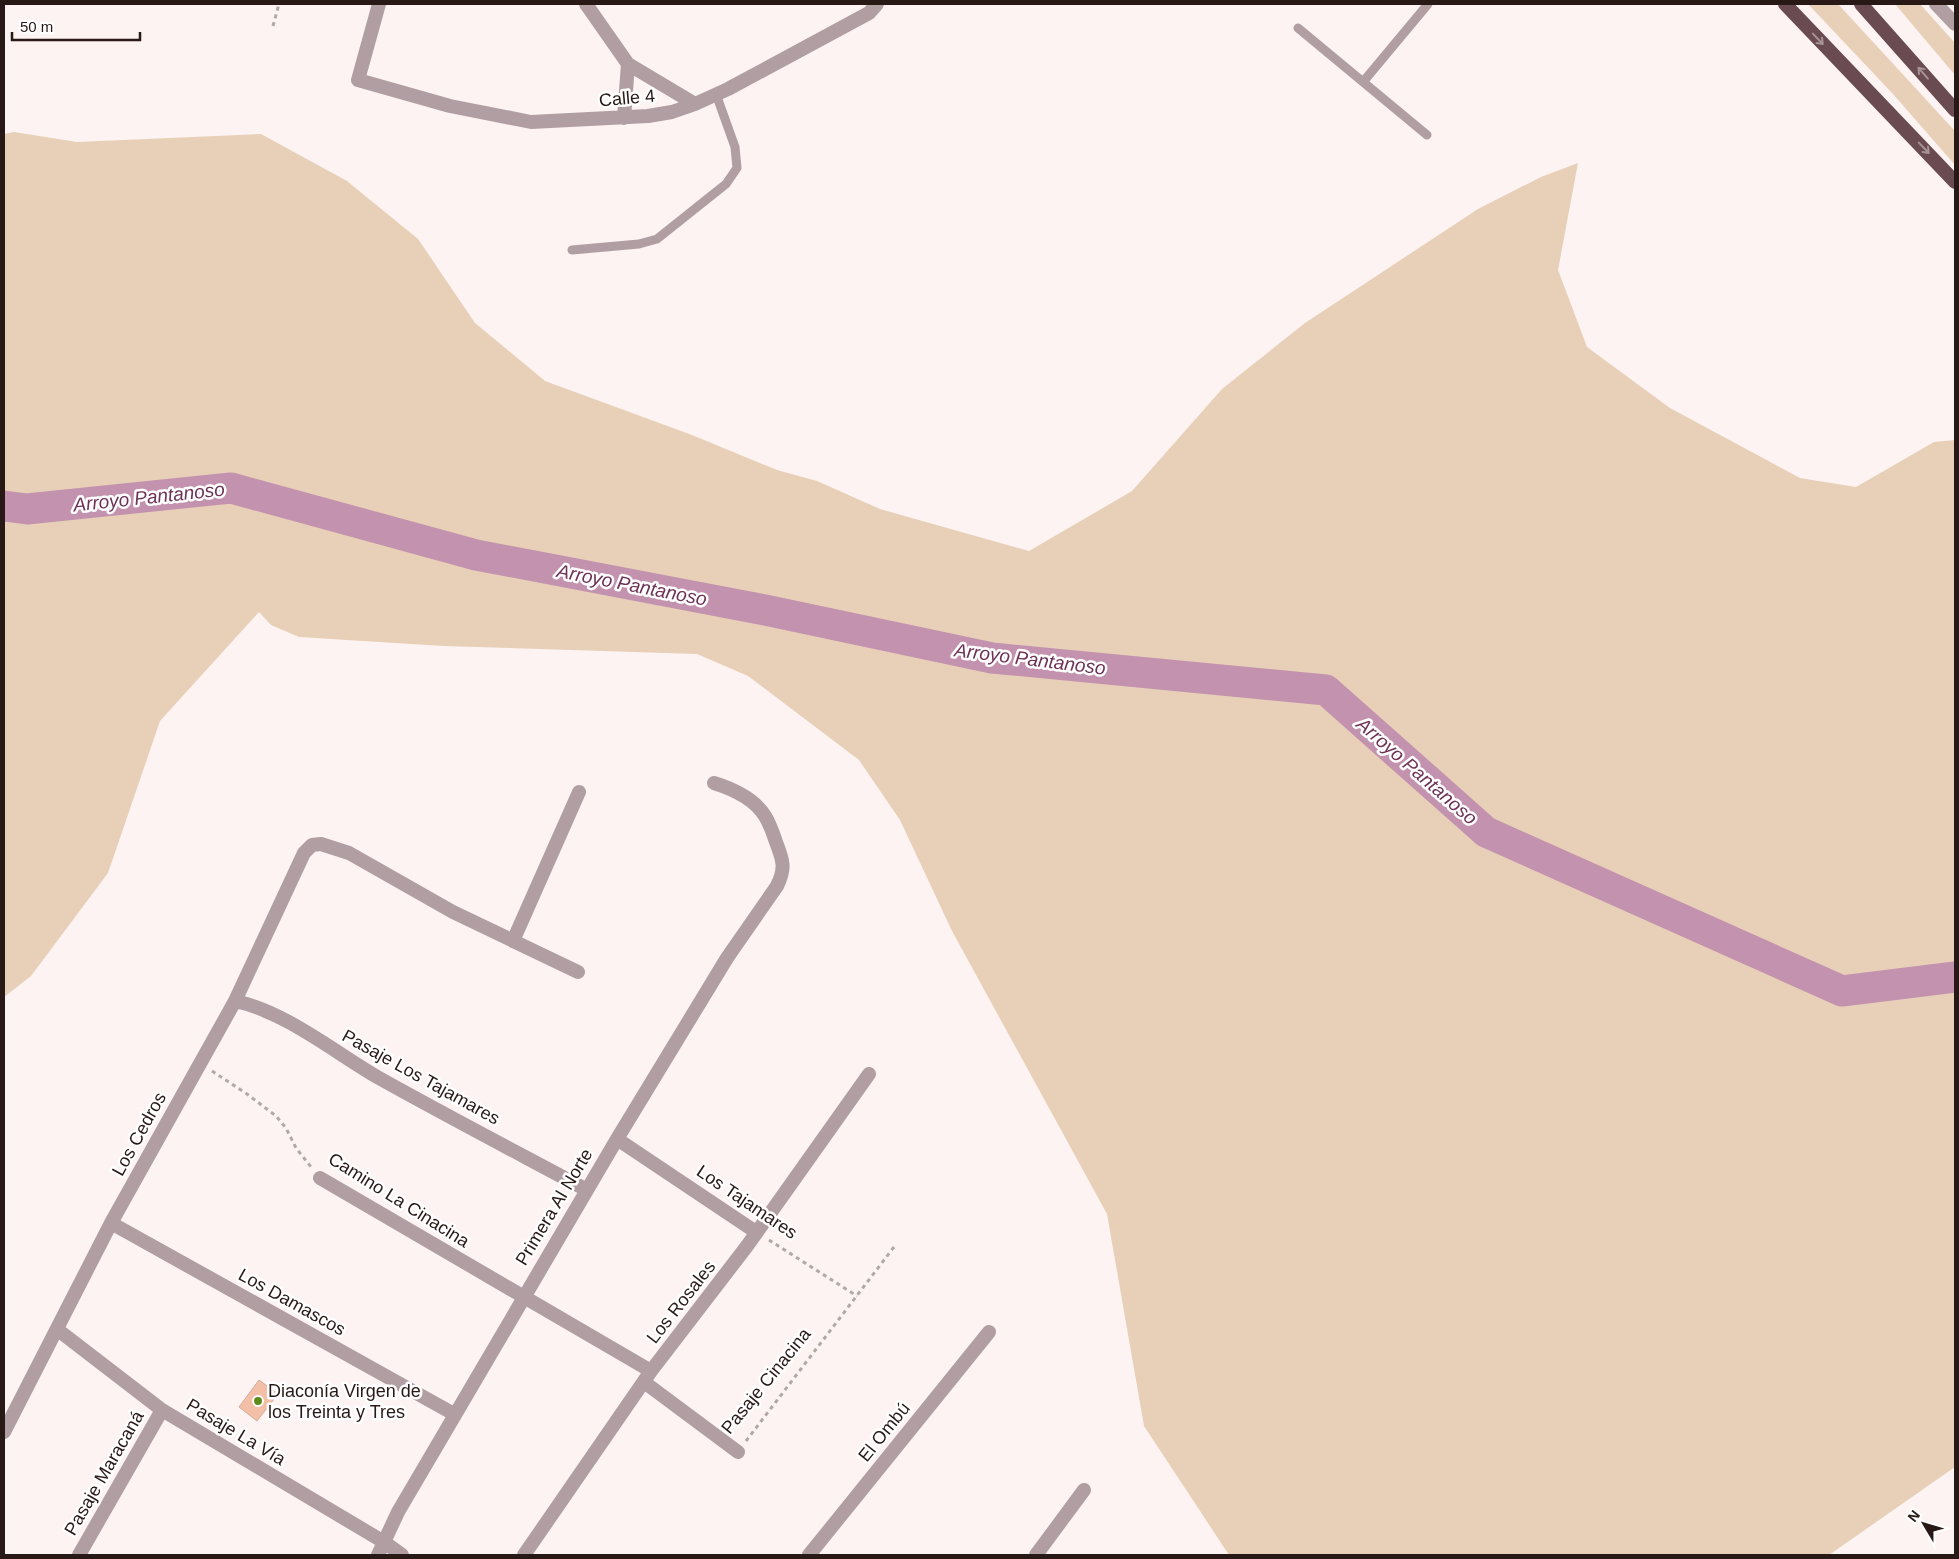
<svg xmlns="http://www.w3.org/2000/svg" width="1959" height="1559" font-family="Helvetica,sans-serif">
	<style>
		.green { fill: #e8d0b8 }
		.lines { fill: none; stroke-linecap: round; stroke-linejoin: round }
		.river { stroke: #c392ae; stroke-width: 31 }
		.building { fill: #f3bfa7; stroke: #d1ad9c }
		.path { stroke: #b3a8a6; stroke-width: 3; stroke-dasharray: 4 4; stroke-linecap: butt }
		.service { stroke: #b09ea2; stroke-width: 9 }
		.minor { stroke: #b09ea2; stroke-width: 14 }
		.trunk { stroke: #6a4b52; stroke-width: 14 }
		.oneway { stroke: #a69397 }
		.poi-dot { fill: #608b1a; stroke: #fff; stroke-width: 2 }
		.labels { text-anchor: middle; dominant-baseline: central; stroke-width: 5; stroke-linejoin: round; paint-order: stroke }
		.street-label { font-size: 18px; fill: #281917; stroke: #fff }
		.poi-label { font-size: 18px; fill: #281917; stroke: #fff; text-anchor: start }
		.water-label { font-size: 19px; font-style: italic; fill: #6e3257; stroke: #fff }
	</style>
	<rect width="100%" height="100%" fill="#fcf3f2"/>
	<path class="green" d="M1808,4H1838L1955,131V165L1893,94Z
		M1895,4H1920L1955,43V75Z
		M14,132L77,142L261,134L347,181L418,239L475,323L545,381L692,435L777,470L817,481L880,509L1029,551L1132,491L1222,389L1305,323L1478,209L1541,177L1578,163L1558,270L1587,347L1670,408L1800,478L1856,487L1934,442L1955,440V1467L1829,1555H1229L1144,1426L1107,1214L952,931L900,820L859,760L748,676L697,654L443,646L299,637L271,625L259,612L160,721L108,873L31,976L4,997V134Z"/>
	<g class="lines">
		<path class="river" d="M4,506L27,509L231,488L476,555L765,610L992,658L1326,690L1486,832L1842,991L1955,977"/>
	</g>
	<path class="building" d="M259,1380L278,1394L257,1421L239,1407Z"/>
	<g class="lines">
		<path class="path" d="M273,26L279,4
			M212,1071L247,1094L276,1116L286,1128L296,1148L311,1167
			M769,1240L857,1296
			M746,1441L894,1247"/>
		<path class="service" d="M1298,28L1427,135
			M1363,82L1428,4
			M572,250L639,244L657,239L726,184L737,168L735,147L716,94"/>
		<path class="minor" d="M379,4L358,80L450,106L531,122L648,116L672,112L695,104L728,89L869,13L877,4
			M586,4L628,64L624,118
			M1936,4L1955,24
			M628,64L695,104
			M513,941L579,792
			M235,1001C286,1012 334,1052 379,1078C447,1116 518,1153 587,1190
			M617,1139L756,1232
			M320,1178L651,1371
			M111,1223L454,1414
			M58,1330L162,1410L384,1542L402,1555
			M644,1382L738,1452
			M4,1432L111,1223L235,1001L304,853L312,845L321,844L349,853L453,912L578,972
			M79,1555L162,1410
			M378,1555L398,1512L617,1139L727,958L777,886C786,868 783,860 776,842C773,833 770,824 765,816C754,798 733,789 714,783
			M524,1555L651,1371L747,1246L869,1074
			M809,1555L989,1332
			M1036,1555L1084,1490"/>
		<path class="trunk" d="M1785,4L1955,182
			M1861,4L1955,110"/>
	</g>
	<defs><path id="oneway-shaft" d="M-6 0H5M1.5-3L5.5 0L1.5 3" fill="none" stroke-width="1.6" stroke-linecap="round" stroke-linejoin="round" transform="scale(1.25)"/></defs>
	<g class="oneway">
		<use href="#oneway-shaft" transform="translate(1818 39) rotate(46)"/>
		<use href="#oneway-shaft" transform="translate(1923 73) rotate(-131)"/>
		<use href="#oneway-shaft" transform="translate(1924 148) rotate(46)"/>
	</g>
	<circle class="poi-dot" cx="258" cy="1401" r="5"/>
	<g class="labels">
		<g class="street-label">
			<text transform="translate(627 98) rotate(-5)">Calle 4</text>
			<text transform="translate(421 1077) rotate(29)">Pasaje Los Tajamares</text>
			<text transform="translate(139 1134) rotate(-61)">Los Cedros</text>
			<text transform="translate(399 1200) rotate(32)">Camino La Cinacina</text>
			<text transform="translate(747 1202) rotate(34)">Los Tajamares</text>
			<text transform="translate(554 1207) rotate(-59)">Primera Al Norte</text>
			<text transform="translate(292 1302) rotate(29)">Los Damascos</text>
			<text transform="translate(681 1302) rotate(-52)">Los Rosales</text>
			<text transform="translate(766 1381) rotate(-51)">Pasaje Cinacina</text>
			<text transform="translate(236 1432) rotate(31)">Pasaje La Vía</text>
			<text transform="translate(884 1432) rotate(-51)">El Ombú</text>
			<text transform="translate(104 1473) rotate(-60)">Pasaje Maracaná</text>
		</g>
		<g class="poi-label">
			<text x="268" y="1391">Diaconía Virgen de<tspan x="268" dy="21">los Treinta y Tres</tspan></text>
		</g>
		<g class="water-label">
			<text transform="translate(149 497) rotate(-6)">Arroyo Pantanoso</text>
			<text transform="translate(632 585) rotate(11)">Arroyo Pantanoso</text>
			<text transform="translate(1030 659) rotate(7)">Arroyo Pantanoso</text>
			<text transform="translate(1417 771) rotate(41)">Arroyo Pantanoso</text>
		</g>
	</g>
	<rect width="1959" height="1559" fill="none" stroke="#281917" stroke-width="10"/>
	<g transform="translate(1924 1524) rotate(308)" stroke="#ffffff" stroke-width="4" paint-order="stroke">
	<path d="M0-4L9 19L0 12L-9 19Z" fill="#281917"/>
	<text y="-8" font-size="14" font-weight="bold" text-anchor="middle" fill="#281917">N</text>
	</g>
	<path d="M12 32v8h128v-8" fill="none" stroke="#281917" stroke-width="2.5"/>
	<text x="20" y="32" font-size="15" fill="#281917" stroke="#ffffff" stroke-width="4" paint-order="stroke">50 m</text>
</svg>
